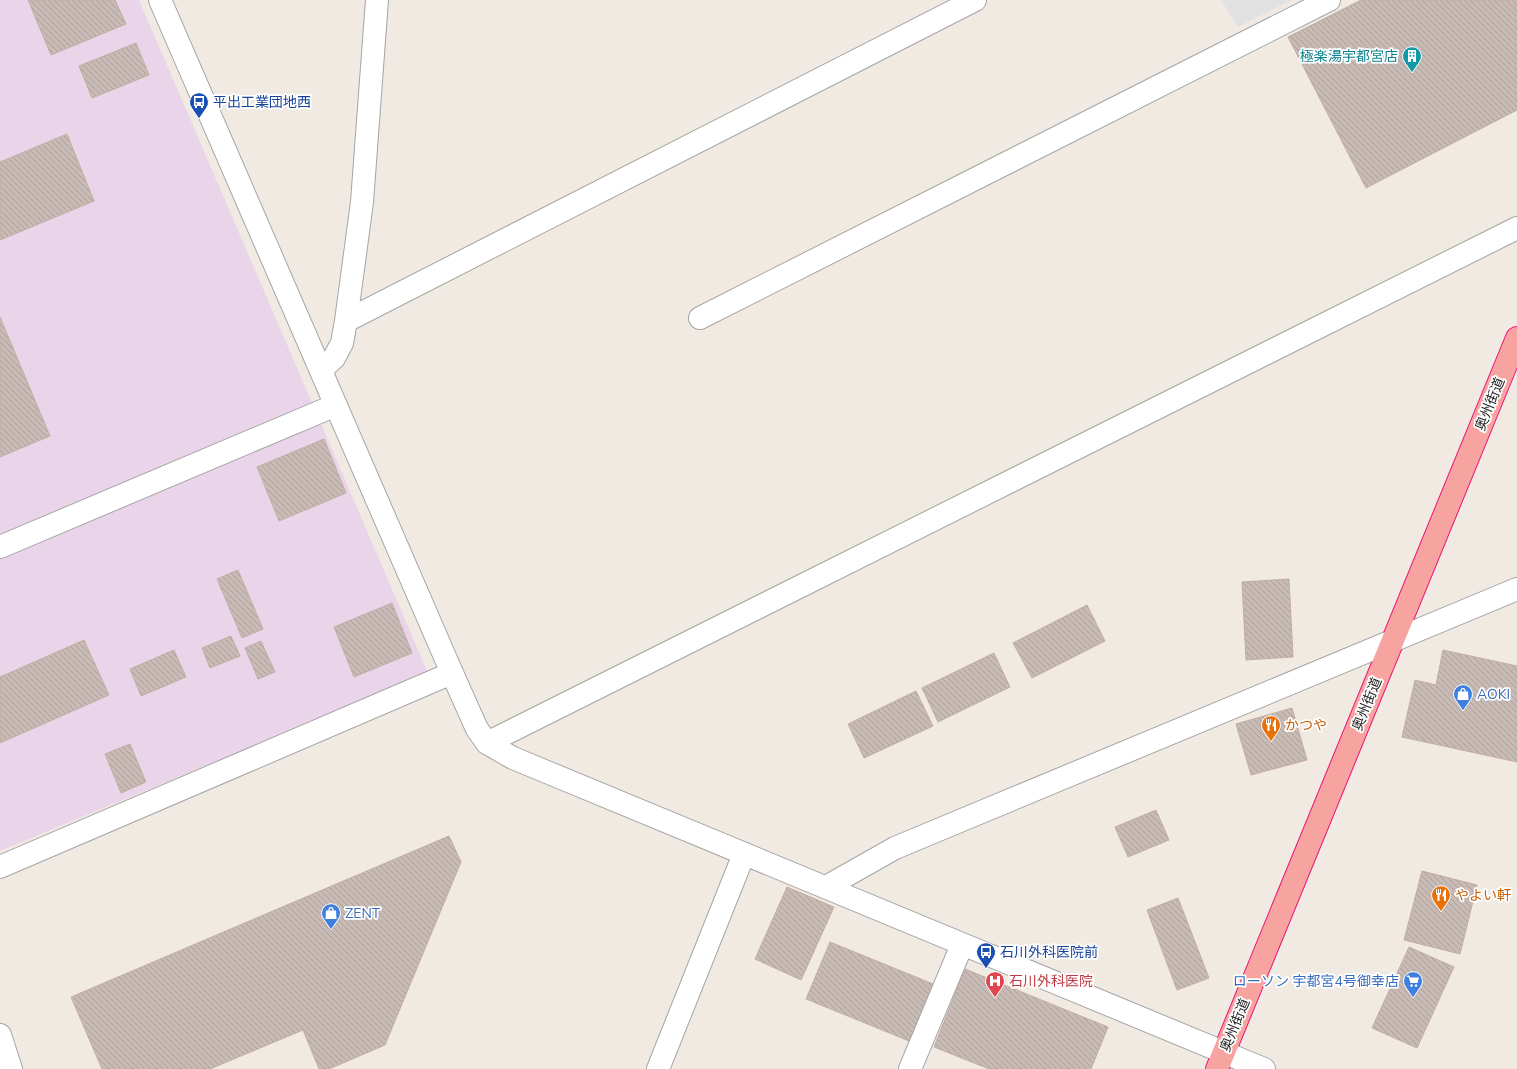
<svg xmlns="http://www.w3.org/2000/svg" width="1517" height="1069" font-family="'Nunito Sans','Noto Sans JP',sans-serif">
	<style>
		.industrial { fill: #ead4e9 }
		.parking { fill: #e2e2e2 }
		.building { fill: url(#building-back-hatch); stroke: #c3ada4 }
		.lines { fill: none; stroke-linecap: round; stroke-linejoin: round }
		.minor-casing { stroke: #a5a5a5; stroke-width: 24 }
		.tertiary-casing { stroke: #a5a5a5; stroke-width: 24 }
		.trunk-casing { stroke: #eb137b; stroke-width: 24 }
		.minor { stroke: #fff; stroke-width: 22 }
		.tertiary { stroke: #fff; stroke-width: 22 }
		.trunk { stroke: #f7a4a0; stroke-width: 22 }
		.labels { text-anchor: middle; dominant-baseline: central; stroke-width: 3.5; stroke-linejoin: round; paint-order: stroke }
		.culture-label { font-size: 14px; fill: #0d838f; stroke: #fff; text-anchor: end }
		.transit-label { font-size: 14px; fill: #164399; stroke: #fff; text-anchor: start }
		.street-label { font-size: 14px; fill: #1e1e1e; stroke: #fff }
		.shop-label { font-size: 14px; fill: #366cbe; stroke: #fff; text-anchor: start }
		.food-label { font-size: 14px; fill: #c56008; stroke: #fff; text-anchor: start }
		.health-label { font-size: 14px; fill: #be3a42; stroke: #fff; text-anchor: start }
	</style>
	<defs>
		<pattern id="building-back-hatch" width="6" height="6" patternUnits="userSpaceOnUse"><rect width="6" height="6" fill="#c8bbb6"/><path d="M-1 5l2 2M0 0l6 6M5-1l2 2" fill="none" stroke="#aba09c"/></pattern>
	</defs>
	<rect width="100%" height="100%" fill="#f0eae3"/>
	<path class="industrial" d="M0,0H139L428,673L0,851Z"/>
	<path class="parking" d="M1221,0H1292L1238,27Z"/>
	<path class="building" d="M28,0H115L126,24L51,55Z
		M1361,0H1517V110L1366,188L1288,37Z
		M136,43L149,75L92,98L79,66Z
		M67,134L94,201L0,240V162Z
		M0,317L50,436L0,457Z
		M324,439L346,493L279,521L257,467Z
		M238,570L263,629L242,638L217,579Z
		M1289,579L1293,657L1246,660L1242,582Z
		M392,603L412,653L354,677L334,627Z
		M1087,605L1105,641L1032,678L1013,643Z
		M231,636L240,656L210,668L202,648Z
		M84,640L109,695L0,743V677Z
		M261,641L275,672L258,679L245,648Z
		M174,650L186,677L141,696L130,669Z
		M1443,650L1517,666V762L1402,737L1415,680L1436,685Z
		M994,653L1010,687L938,722L922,688Z
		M916,691L933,726L864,758L848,724Z
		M1292,708L1307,760L1251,775L1236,724Z
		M130,744L146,782L121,793L105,754Z
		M1156,810L1169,840L1128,857L1115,827Z
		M449,836L461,862L385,1045L329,1069H319L303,1030L210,1069H102L71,997Z
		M1422,871L1477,885L1460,954L1404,940Z
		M787,887L834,907L801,980L755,959Z
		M1178,898L1209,978L1177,990L1147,910Z
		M830,942L938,986L914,1043L806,999Z
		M1409,947L1454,967L1417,1048L1372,1028Z
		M965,969L1108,1027L1091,1069H989L934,1047Z"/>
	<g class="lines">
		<defs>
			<path id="minor" d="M700,318L1329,0
				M346,321L975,0
				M321,370L334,358L342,343L346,321L362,202L377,0
				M487,743L1517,228
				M0,867L452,673
				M826,887L895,848L1517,589
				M0,1035L11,1069
				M658,1069L744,854
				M910,1069L962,945"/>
			<path id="tertiary" d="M160,0L452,673L477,729L487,743L513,758L1264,1069
				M0,547L336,405"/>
			<path id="trunk" d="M1217,1069L1517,338"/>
		</defs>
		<use href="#minor" class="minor-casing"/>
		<use href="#tertiary" class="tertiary-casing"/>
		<use href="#trunk" class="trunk-casing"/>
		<use href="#minor" class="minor"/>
		<use href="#tertiary" class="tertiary"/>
		<use href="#trunk" class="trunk"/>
	</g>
	<defs>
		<symbol id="building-pin" viewBox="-11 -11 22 30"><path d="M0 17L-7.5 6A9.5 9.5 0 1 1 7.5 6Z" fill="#0f9aa8" stroke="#fff"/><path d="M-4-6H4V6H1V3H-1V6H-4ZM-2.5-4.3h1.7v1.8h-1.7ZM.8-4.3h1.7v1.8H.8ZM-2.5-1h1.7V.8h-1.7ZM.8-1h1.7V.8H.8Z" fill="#fff"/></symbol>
		<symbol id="bus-pin" viewBox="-11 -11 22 30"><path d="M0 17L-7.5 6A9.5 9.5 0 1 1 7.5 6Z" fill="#1a4fb4" stroke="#fff"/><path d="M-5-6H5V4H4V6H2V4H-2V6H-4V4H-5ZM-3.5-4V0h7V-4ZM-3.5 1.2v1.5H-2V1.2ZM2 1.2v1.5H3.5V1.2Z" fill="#fff"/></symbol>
		<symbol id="shop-pin" viewBox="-11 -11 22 30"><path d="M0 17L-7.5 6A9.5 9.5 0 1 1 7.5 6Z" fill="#3f7fe0" stroke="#fff"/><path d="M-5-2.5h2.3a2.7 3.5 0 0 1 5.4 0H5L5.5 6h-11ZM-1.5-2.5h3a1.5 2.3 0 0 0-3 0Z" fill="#fff"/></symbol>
		<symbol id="restaurant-pin" viewBox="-11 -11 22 30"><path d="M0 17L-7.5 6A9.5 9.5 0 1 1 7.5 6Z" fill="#e8710a" stroke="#fff"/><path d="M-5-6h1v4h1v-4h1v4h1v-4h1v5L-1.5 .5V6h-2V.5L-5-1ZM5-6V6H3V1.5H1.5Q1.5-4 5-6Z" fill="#fff"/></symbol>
		<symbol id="hospital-pin" viewBox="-11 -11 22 30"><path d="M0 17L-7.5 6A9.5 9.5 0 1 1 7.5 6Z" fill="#e0444e" stroke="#fff"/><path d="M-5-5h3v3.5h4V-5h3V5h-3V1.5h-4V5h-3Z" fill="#fff"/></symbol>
		<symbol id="supermarket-pin" viewBox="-11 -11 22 30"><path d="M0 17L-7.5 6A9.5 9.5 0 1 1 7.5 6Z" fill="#3f7fe0" stroke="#fff"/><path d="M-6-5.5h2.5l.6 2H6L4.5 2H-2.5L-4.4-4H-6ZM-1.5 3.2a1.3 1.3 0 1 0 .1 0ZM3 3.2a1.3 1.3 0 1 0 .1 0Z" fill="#fff"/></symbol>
	</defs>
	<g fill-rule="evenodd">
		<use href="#building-pin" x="1401" y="45" width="22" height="30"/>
		<use href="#bus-pin" x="188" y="91" width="22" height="30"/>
		<use href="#shop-pin" x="1452" y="683" width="22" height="30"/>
		<use href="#restaurant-pin" x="1260" y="714" width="22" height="30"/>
		<use href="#restaurant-pin" x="1430" y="884" width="22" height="30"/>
		<use href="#shop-pin" x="320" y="902" width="22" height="30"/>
		<use href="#bus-pin" x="975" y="941" width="22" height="30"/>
		<use href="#hospital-pin" x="984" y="970" width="22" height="30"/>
		<use href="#supermarket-pin" x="1402" y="970" width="22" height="30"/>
	</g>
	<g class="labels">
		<g class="culture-label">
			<text x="1398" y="56">極楽湯宇都宮店</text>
		</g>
		<g class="transit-label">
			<text x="213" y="102">平出工業団地西</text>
			<text x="1000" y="952">石川外科医院前</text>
		</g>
		<g class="street-label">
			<text transform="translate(1490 404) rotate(-68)">奥州街道</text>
			<text transform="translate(1367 704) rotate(-68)">奥州街道</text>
			<text transform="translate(1235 1025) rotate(-68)">奥州街道</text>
		</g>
		<g class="shop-label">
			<text x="1477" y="694">AOKI</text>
			<text x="345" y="913">ZENT</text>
			<text x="1399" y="981" text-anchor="end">ローソン 宇都宮4号御幸店</text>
		</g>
		<g class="food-label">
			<text x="1285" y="725">かつや</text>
			<text x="1455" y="895">やよい軒</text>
		</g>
		<g class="health-label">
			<text x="1009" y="981">石川外科医院</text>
		</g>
	</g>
</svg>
